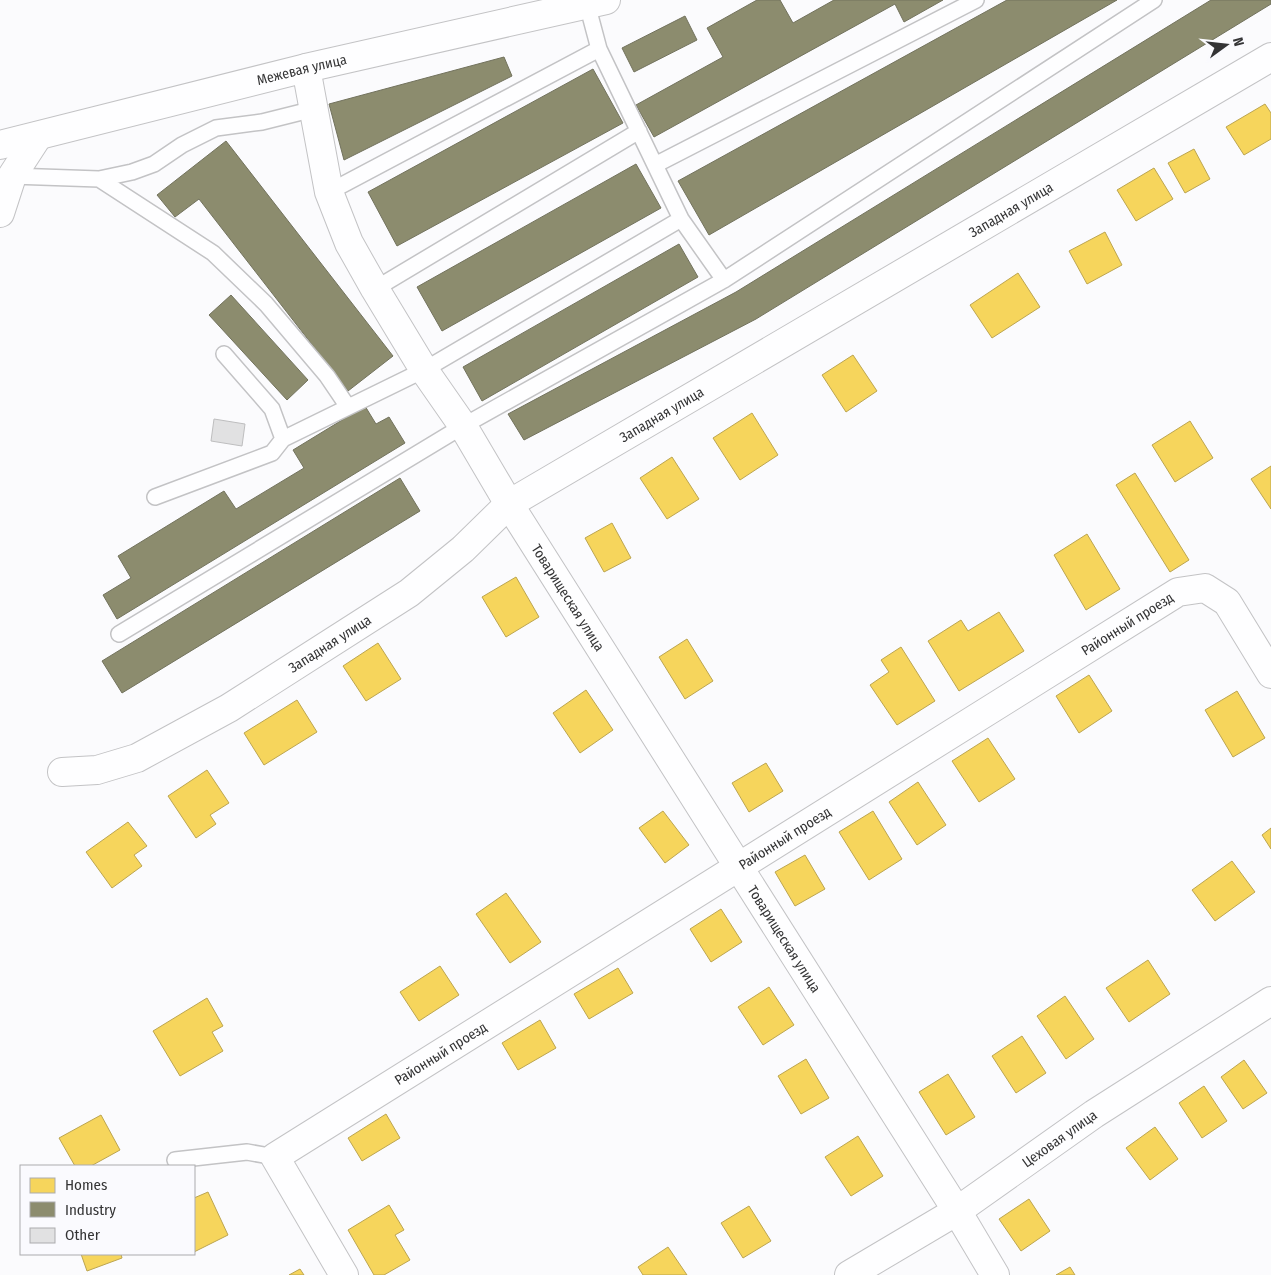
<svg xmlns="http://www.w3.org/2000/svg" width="1271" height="1275" font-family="'Fira Sans Condensed',sans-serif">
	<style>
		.homes { fill: #f6d55c; stroke: #bca550 }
		.industry { fill: #8c8c6e; stroke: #72725d }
		.building { fill: #e1e1e2; stroke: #bebebf }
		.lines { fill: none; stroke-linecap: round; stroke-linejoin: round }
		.lane-casing { stroke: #c3c3c5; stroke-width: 18 }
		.street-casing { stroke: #c3c3c5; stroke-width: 30 }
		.secondary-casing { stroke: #c3c3c5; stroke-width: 30 }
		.lane { stroke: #fefeff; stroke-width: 15 }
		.street { stroke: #fefeff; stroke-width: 28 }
		.secondary { stroke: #fefeff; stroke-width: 28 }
		.labels { text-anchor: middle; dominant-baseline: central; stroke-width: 5; stroke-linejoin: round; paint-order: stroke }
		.street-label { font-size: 14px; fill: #343435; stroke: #fafafe }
	</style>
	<rect width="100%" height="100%" fill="#fbfbfd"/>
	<path class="homes" d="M1265,104L1271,113V139L1244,155L1226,127Z
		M1194,149L1210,179L1185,193L1168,163Z
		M1154,168L1173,199L1136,221L1117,190Z
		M1105,232L1122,265L1087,284L1069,251Z
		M1018,273L1040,307L992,338L970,305Z
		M853,355L877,391L846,412L822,375Z
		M752,413L778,455L740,480L713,438Z
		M1190,421L1213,458L1175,482L1152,445Z
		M672,457L699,499L667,519L640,478Z
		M1271,466V509L1251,479Z
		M1135,473L1189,560L1170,572L1116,485Z
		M612,523L631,558L604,572L585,538Z
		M1087,534L1120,589L1086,610L1054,555Z
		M516,577L539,617L506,637L482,597Z
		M999,612L1024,651L959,691L928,641L961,620L968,631Z
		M687,639L713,681L685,699L659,657Z
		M378,643L401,679L366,701L343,666Z
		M901,647L935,701L897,725L870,685L889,672L881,660Z
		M1089,675L1112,711L1079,733L1056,696Z
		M586,690L613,730L580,753L553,713Z
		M1237,691L1265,738L1233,757L1205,710Z
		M297,700L317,732L264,765L244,733Z
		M988,738L1015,779L979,802L952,761Z
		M766,763L783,791L749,812L732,783Z
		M207,770L229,803L210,815L216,824L196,838L168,796Z
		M918,782L946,825L917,845L889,802Z
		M663,811L689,845L665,863L639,828Z
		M873,811L902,859L869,880L839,832Z
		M128,822L147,846L134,855L142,866L112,888L86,852Z
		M1271,828V849L1262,835Z
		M805,855L825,889L795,906L775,872Z
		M1232,861L1255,892L1215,921L1192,890Z
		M506,893L541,942L510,963L476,914Z
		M721,909L742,942L711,962L690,929Z
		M1148,960L1170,994L1129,1022L1106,988Z
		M440,966L459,995L419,1021L400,992Z
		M618,968L633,993L589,1019L574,994Z
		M769,987L794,1025L763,1045L738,1007Z
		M1065,996L1094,1039L1066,1059L1037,1016Z
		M207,998L223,1026L212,1032L223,1051L180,1076L153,1031Z
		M540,1020L556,1048L518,1070L502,1043Z
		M1022,1036L1046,1073L1016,1093L992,1056Z
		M806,1059L829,1098L801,1114L778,1076Z
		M1244,1060L1267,1093L1243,1109L1221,1077Z
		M948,1074L975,1117L946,1135L919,1092Z
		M1204,1086L1227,1121L1202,1138L1179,1103Z
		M386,1114L400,1138L362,1161L348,1138Z
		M101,1115L120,1150L91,1166H75L59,1138Z
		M1155,1127L1178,1159L1150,1180L1126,1148Z
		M858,1136L883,1176L851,1196L825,1157Z
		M208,1192L228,1235L194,1252V1198Z
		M1029,1199L1050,1231L1021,1251L999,1219Z
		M389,1205L404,1230L395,1235L410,1260L384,1275H374L348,1230Z
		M749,1206L771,1241L743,1258L721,1223Z
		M668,1247L687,1275H643L638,1267Z
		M81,1254H121L122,1258L87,1271Z
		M1070,1267L1075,1275H1056Z
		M300,1269L304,1275H289Z"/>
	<path class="industry" d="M757,0H780L793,23L834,0H943L904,22L895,4L654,137L636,105L723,57L707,28Z
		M1007,0H1117L709,235L678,181Z
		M1211,0H1271V4L756,319L524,440L508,414L736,292Z
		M685,16L697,40L634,72L622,48Z
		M504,57L512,76L344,160L329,104Z
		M593,69L623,123L397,246L368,192Z
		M226,141L393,356L348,391L199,199L175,217L157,195Z
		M636,164L661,208L442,331L417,287Z
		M679,244L698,277L482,401L463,367Z
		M231,295L308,380L287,400L209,315Z
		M365,406L376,424L389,417L405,443L117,619L103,595L131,578L118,556L224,491L236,509L304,468L293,450Z
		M400,478L420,511L122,693L102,661Z"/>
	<path class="building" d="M214,419L245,424L242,446L211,441Z"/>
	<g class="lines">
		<defs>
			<path id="lane" d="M587,4L599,49L681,219L724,280
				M655,165L976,0
				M12,176L99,179L132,172L154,164L182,145L216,128L262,122L314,109
				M99,179L213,253L266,304L327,376L348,407
				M329,192L599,49
				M375,289L639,131
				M283,439L424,370L681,219
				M155,497L272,453L283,439L272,409L224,354
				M119,634L463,426L724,280L1154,0
				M175,1160L247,1152L275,1157"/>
			<g id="street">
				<path id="s1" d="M306,68L329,192L349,243L375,289L424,370L463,426L509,504L738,866L957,1211L995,1275"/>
				<path d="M0,213L12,176L38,136"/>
				<path id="s2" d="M62,772L97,770L137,758L229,708L409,593L463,549L509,504L1271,57"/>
				<path id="s3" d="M344,1275L275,1157L1178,592L1205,588L1227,602L1271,674"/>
				<path id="s4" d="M849,1275L957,1211L1094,1114L1271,1001"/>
			</g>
			<g id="secondary">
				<path id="s5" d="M0,145L306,68L606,0"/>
			</g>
		</defs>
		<use href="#lane" class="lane-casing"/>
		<use href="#street" class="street-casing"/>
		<use href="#secondary" class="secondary-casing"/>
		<use href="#lane" class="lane"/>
		<use href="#street" class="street"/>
		<use href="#secondary" class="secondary"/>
	</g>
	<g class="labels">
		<g class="street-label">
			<text stroke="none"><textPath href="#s5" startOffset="311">Межевая улица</textPath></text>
			<text stroke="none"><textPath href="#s2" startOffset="1111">Западная улица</textPath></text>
			<text stroke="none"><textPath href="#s2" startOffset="706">Западная улица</textPath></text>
			<text stroke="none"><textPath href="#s1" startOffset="598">Товарищеская улица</textPath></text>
			<text stroke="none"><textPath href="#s3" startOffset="1142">Районный проезд</textPath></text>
			<text stroke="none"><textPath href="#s2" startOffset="301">Западная улица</textPath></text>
			<text stroke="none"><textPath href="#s3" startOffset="738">Районный проезд</textPath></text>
			<text stroke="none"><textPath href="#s1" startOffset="1002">Товарищеская улица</textPath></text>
			<text stroke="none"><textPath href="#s3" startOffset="332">Районный проезд</textPath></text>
			<text stroke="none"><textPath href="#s4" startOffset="251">Цеховая улица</textPath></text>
		</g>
	</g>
	<rect x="20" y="1165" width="175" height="90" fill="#fafafe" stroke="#ababae"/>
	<rect x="30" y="1178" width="25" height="15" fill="#f6d55c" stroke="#ababae"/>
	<text x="65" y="1190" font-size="15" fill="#343435">Homes</text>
	<rect x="30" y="1202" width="25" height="15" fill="#8c8c6e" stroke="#ababae"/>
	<text x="65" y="1215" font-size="15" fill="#343435">Industry</text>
	<rect x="30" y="1228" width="25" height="15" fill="#e1e1e2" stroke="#ababae"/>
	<text x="65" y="1240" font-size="15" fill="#343435">Other</text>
	<g transform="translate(1226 45) rotate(75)" stroke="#fafafe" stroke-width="4" paint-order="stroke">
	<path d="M0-4L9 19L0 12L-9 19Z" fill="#343435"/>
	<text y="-8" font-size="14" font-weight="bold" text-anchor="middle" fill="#343435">N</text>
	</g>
</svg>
